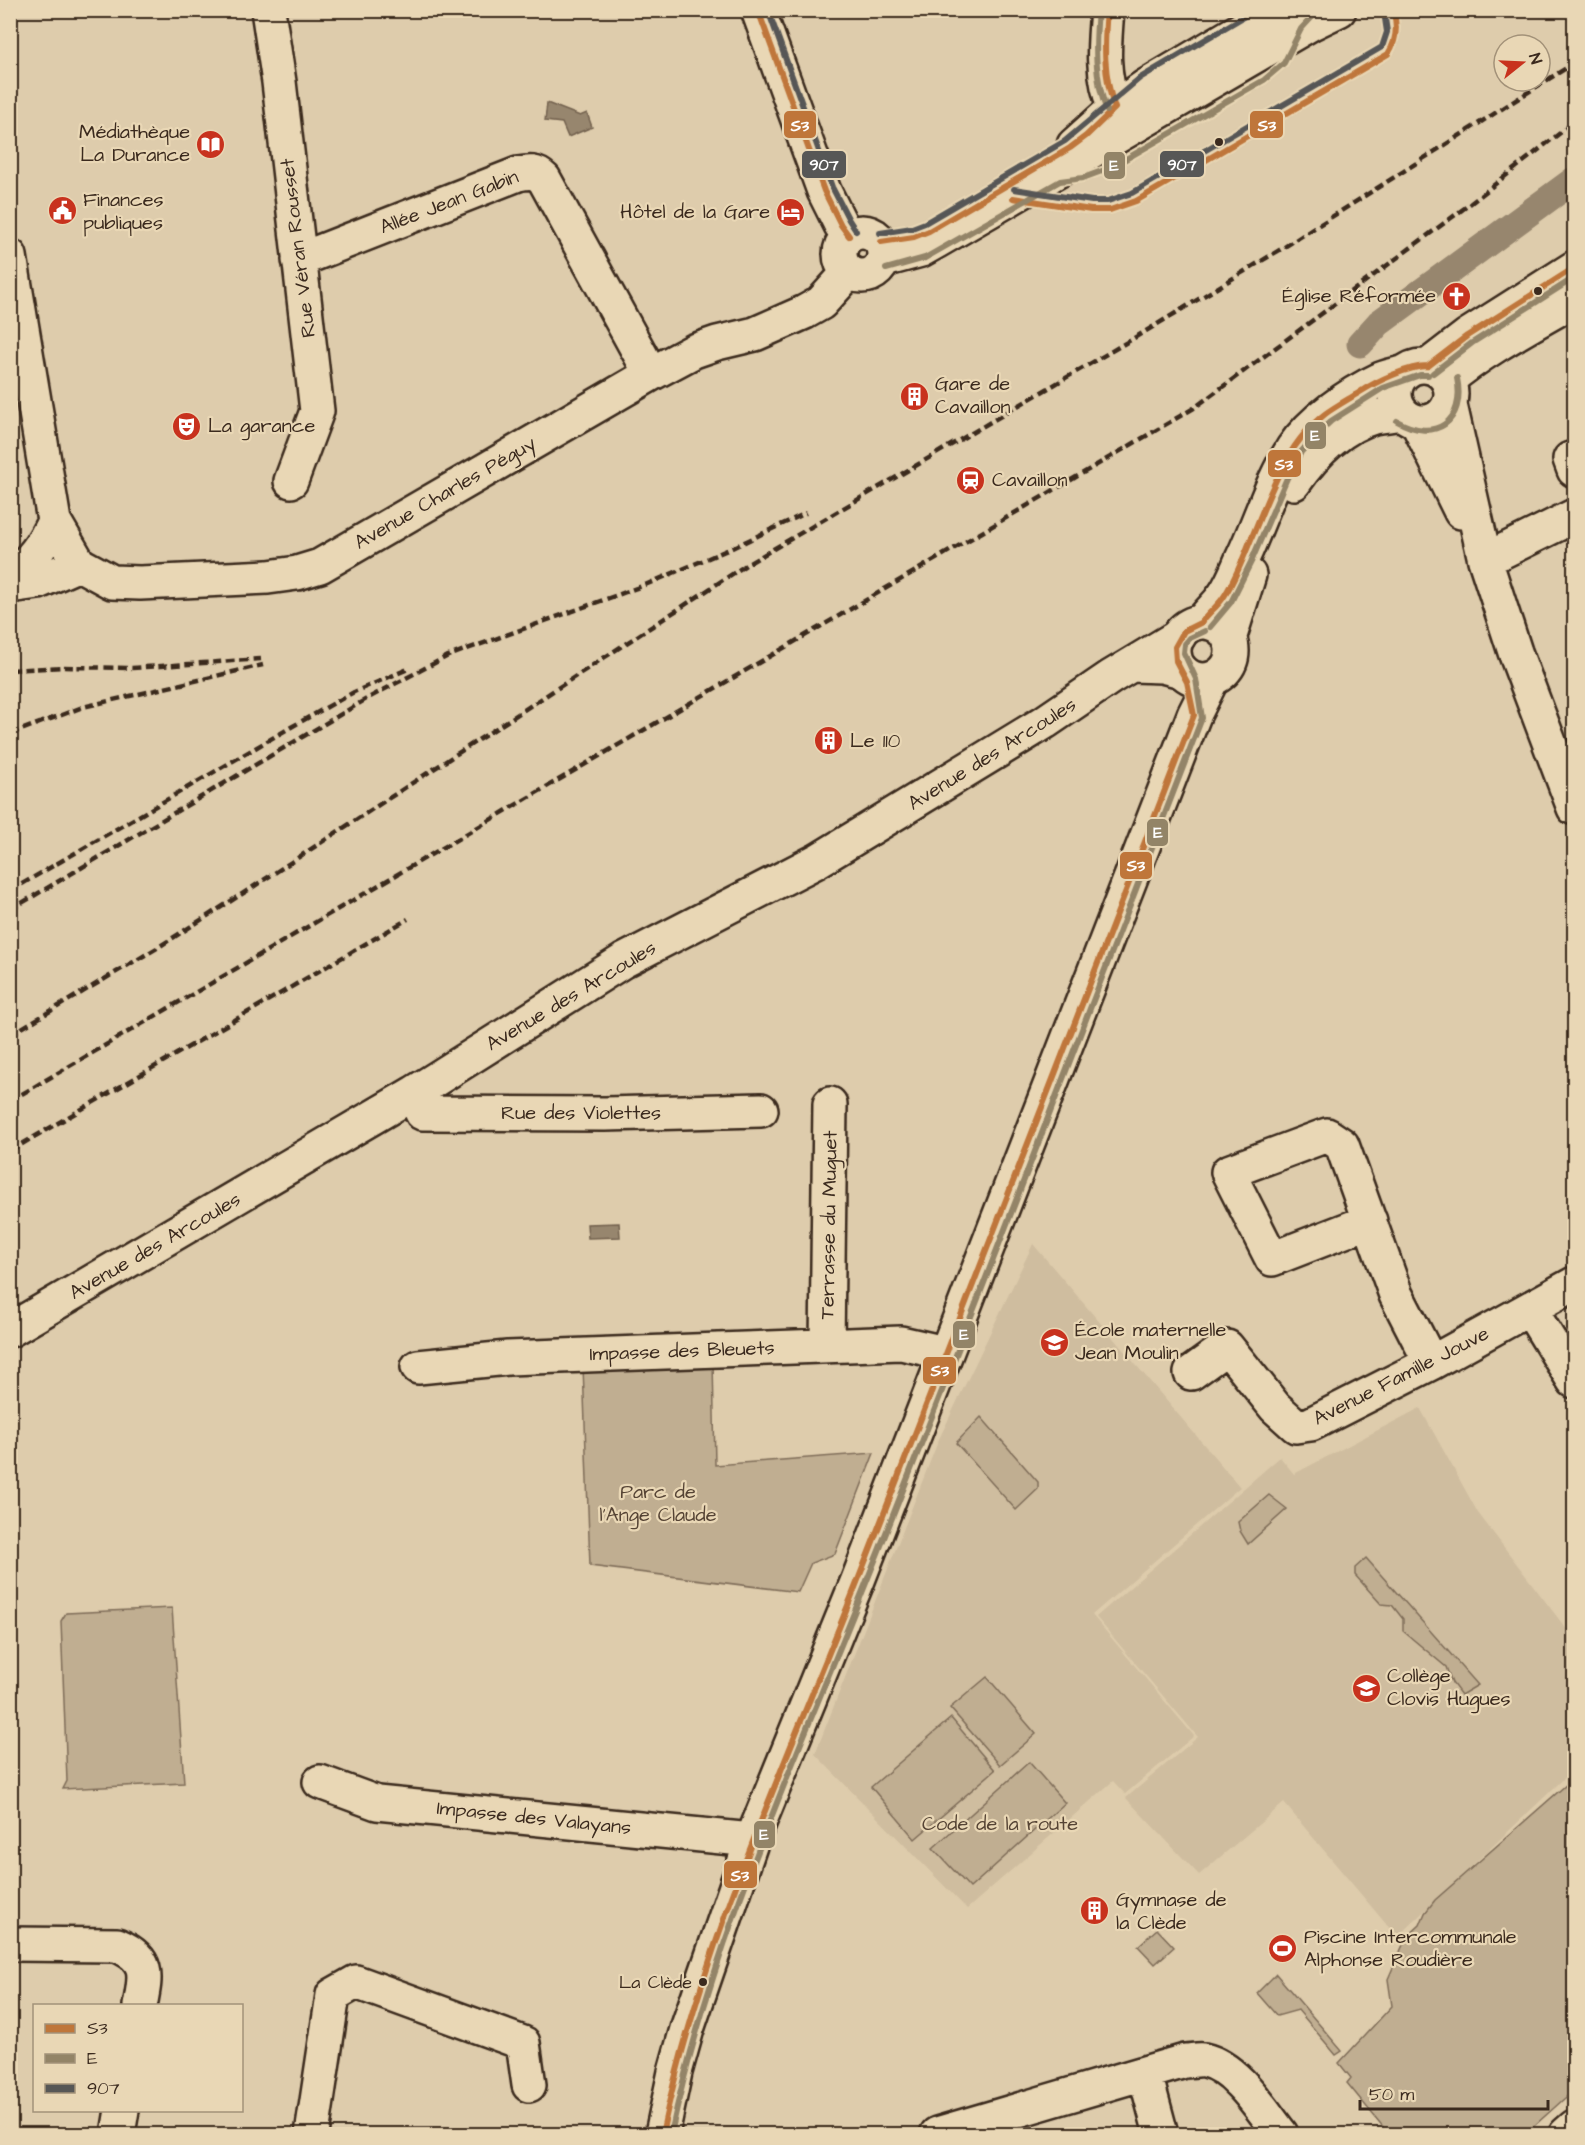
<svg xmlns="http://www.w3.org/2000/svg" width="1585" height="2145" font-family="'Architects Daughter',sans-serif">
	<style>
		.built { fill: #cfbd9f }
		.green { fill: #c0ae91; stroke: #7e6c58; stroke-width: 1.5 }
		.water { fill: #97866e; stroke: #72614e; stroke-width: 1.5 }
		.lines { fill: none; stroke-linecap: round; stroke-linejoin: round }
		.canal { stroke: #97866e; stroke-width: 27 }
		.minor-casing { stroke: #3b2a1e; stroke-width: 38 }
		.major-casing { stroke: #3b2a1e; stroke-width: 38 }
		.minor { stroke: #e9d7b5; stroke-width: 33 }
		.major { stroke: #e9d7b5; stroke-width: 33 }
		.rail { stroke: #3b2a1e; stroke-width: 4.5; stroke-dasharray: 9 4.5; stroke-linecap: butt }
		.bus-1-casing { stroke: #e9d7b5; stroke-width: 10 }
		.bus-2-casing { stroke: #e9d7b5; stroke-width: 10 }
		.bus-3-casing { stroke: #e9d7b5; stroke-width: 10 }
		.bus-1 { stroke: #bf763a; stroke-width: 6 }
		.bus-2 { stroke: #938467; stroke-width: 6 }
		.bus-3 { stroke: #575756; stroke-width: 6 }
		.bus-dot { fill: #3b2a1e; stroke: #e9d7b5; stroke-width: 2 }
		.labels { text-anchor: middle; dominant-baseline: central; stroke-width: 4.5; stroke-linejoin: round; paint-order: stroke }
		.bus-label { font-size: 18px; fill: #3b2a1e; stroke: #e9d7b5; text-anchor: end }
		.poi-label { font-size: 20px; fill: #3b2a1e; stroke: #e9d7b5; text-anchor: start }
		.street-label { font-size: 20px; fill: #3b2a1e; stroke: #e9d7b5 }
		.park-label { font-size: 20px; fill: #564435; stroke: #e9d7b5 }
		.line-badge { stroke: #e9d7b5; stroke-width: 2 }
		.badge-label { font-size: 16px; text-anchor: middle; font-weight: bold; fill: #fff }
	</style>
	<rect width="100%" height="100%" fill="#deccac"/>
	<filter id="ink" filterUnits="userSpaceOnUse"><feTurbulence type="fractalNoise" baseFrequency=".0167" numOctaves="2"/><feDisplacementMap in="SourceGraphic" scale="12" xChannelSelector="R" yChannelSelector="G"/><feConvolveMatrix kernelMatrix="1 2 1 2 8 2 1 2 1" color-interpolation-filters="sRGB"/></filter>
	<g filter="url(#ink)">
		<path class="built" d="M1033,1244L1240,1487L1092,1615L1194,1736L1125,1794L1113,1781L967,1909L815,1754L939,1439Z
			M1420,1408L1478,1513L1574,1639V1769L1397,1937L1284,1803L1199,1875L1126,1798L1198,1737L1096,1617L1280,1457L1294,1474Z"/>
		<path class="green" d="M713,1361L715,1465L874,1453L835,1554L811,1563L798,1592L590,1566L583,1366Z
			M981,1417L1038,1482V1489L1016,1510L956,1443Z
			M1269,1495L1287,1509L1248,1544L1240,1531L1238,1522Z
			M1366,1558L1478,1685L1461,1695L1452,1683L1446,1667L1403,1631V1619L1392,1605L1381,1604L1355,1575V1568Z
			M172,1608L184,1783L63,1789L67,1781L61,1621L66,1613Z
			M987,1677L1036,1734L1000,1765L950,1708Z
			M951,1718L995,1770L915,1839L871,1787Z
			M1029,1762L1065,1803L970,1888L933,1848Z
			M1574,1778V2090L1525,2134H1389L1347,2083L1351,2078L1339,2063L1392,2006L1388,1979L1406,1938L1420,1925L1425,1913L1435,1900Z
			M1157,1929L1174,1947L1155,1964L1138,1946Z
			M1276,1974L1342,2051L1336,2055L1298,2010L1277,2016L1257,1993Z"/>
		<path class="water" d="M547,103L580,116L587,113L592,127L568,137L562,123L545,121Z
			M619,1223L620,1237L588,1238L587,1224Z"/>
		<g class="lines">
			<path class="canal" d="M1360,344L1379,323L1574,180"/>
			<defs>
				<path id="minor" d="M268,10L279,82L317,411L291,481
					M1107,10C1104,44 1101,77 1115,108
					M10,256L54,521L79,564L112,582L140,583L268,577L297,573L320,566L651,374L694,351L717,343L755,334L805,312L821,303L849,272
					M299,260L518,174C529,172 536,171 544,179L651,374
					M1450,405L1485,560L1515,652L1574,808
					M1417,422L1461,512
					M1570,459L1574,470
					M1485,560L1574,516
					M10,576C32,562 44,543 54,521
					M10,586L38,582L79,564
					M1133,665L1162,666L1182,671
					M414,1093L422,1113L605,1114L761,1110
					M1370,1221L1272,1259L1228,1172L1327,1135L1342,1145L1396,1295L1431,1363
					M1530,1309L1574,1381
					M10,1330L414,1093L623,961L817,861L1045,722L1111,677L1179,636
					M827,1345L830,1104
					M418,1367L508,1358L901,1343L945,1353
					M1191,1373L1227,1347L1275,1407L1296,1426L1311,1424L1431,1363L1574,1284
					M320,1782L377,1803L752,1840
					M10,1944L117,1945C150,1959 146,1975 140,2006
					M1145,2074L1161,2134
					M118,2134L122,2110
					M312,2134L333,1995L356,1982L523,2043L529,2085
					M937,2134L1185,2061C1191,2061 1198,2059 1204,2060C1236,2067 1262,2110 1281,2134
					M1566,2134L1574,2127"/>
				<path id="major" d="M758,10L824,191L841,225L849,236
					M1074,145L1115,108L1146,86L1274,10
					M840 254a22 22 0 1 1 44 0a22 22 0 1 1-44 0Z
					M884,260L921,250L937,241L1310,24L1339,10
					M1395 394a28 28 0 1 1 56 0a28 28 0 1 1-56 0Z
					M1428,366L1467,336L1574,268
					M1448,380C1486,348 1531,325 1574,300
					M1294,483C1314,454 1339,427 1374,417C1383,415 1393,415 1402,413
					M1202,622C1207,613 1216,607 1222,598C1231,587 1237,570 1243,557C1260,521 1271,482 1293,448C1311,421 1349,394 1379,380C1387,376 1397,375 1405,372
					M1174 651a29 29 0 1 1 58 0a29 29 0 1 1-58 0Z
					M1229,639L1249,575
					M662,2134L675,2072L687,2029L752,1840L858,1580L1194,715L1212,679"/>
			</defs>
			<use href="#minor" class="minor-casing"/>
			<use href="#major" class="major-casing"/>
			<use href="#minor" class="minor"/>
			<use href="#major" class="major"/>
			<path class="rail" d="M10,670L62,667L132,668L261,659
				M10,734L83,707L263,665
				M10,891L293,726L354,692L408,669
				M10,910L370,697L448,656L645,585L732,548L806,513
				M10,1035L157,948L253,887L746,565L1146,331L1278,251L1574,63
				M10,1101L1194,408L1466,207L1574,122
				M10,1151L408,919"/>
			<defs>
				<path id="bus-1" d="M758,10L824,191L841,225L849,236
					M1107,10C1104,44 1103,76 1115,108
					M1013,198L1091,210H1110L1136,201L1388,54C1397,40 1398,26 1393,10
					M881,242L914,237L929,231L1070,148L1086,136L1115,108
					M1428,366L1467,336L1574,268
					M1202,622C1208,613 1217,607 1223,598C1234,582 1242,561 1249,544C1269,498 1284,445 1325,414C1336,406 1349,399 1360,392C1377,381 1408,366 1428,366
					M662,2134C703,1939 788,1759 860,1575C972,1288 1083,1002 1194,715L1187,682L1176,661L1175,647L1184,631L1202,622"/>
				<path id="bus-2" d="M1098,10C1095,45 1094,78 1107,111
					M886,269L925,258L1060,181L1083,178L1110,168L1264,80L1284,63L1301,29L1312,17
					M1433,373L1472,343L1574,278
					M1397,421C1435,443 1466,422 1457,378
					M1210,627L1231,602L1251,562L1287,478L1301,452L1316,435L1331,421L1383,388L1420,375H1428
					M671,2134C711,1943 794,1764 866,1583C981,1296 1090,1007 1202,718L1196,679L1184,653L1185,644L1190,638L1205,631"/>
				<path id="bus-3" d="M768,10L832,187L849,220L856,231
					M1014,189L1092,201H1108L1132,193L1382,47L1387,32L1384,12
					M880,233L912,228L925,223L1065,141L1140,78L1255,10"/>
			</defs>
			<use href="#bus-1" class="bus-1-casing"/>
			<use href="#bus-2" class="bus-2-casing"/>
			<use href="#bus-3" class="bus-3-casing"/>
			<use href="#bus-1" class="bus-1"/>
			<use href="#bus-2" class="bus-2"/>
			<use href="#bus-3" class="bus-3"/>
		</g>
	</g>
	<defs>
		<symbol id="library-disc" viewBox="-11 -11 22 22"><circle r="9.5" fill="#c8321e" stroke="#e9d7b5"/><path d="M-6-4Q-3-5.5-.7-3.5V5Q-3 3-6 4ZM6-4Q3-5.5 .7-3.5V5Q3 3 6 4Z" fill="#fff"/></symbol>
		<symbol id="civic-disc" viewBox="-11 -11 22 22"><circle r="9.5" fill="#c8321e" stroke="#e9d7b5"/><path d="M-.6-6.5H3V-4.5H.6V-3L4-1V1h2V6H-6V1h2V-1L-.6-3ZM-1.2 2.5V6h2.4V2.5Z" fill="#fff"/></symbol>
		<symbol id="hotel-disc" viewBox="-11 -11 22 22"><circle r="9.5" fill="#c8321e" stroke="#e9d7b5"/><path d="M-6-4.5h1.5V1H6V5H4.5V3h-9V5H-6ZM-4 0a1.8 1.8 0 1 1 3.6 0ZM.5 0V-2.5h3Q6-2.5 6 0Z" fill="#fff"/></symbol>
		<symbol id="church-disc" viewBox="-11 -11 22 22"><circle r="9.5" fill="#c8321e" stroke="#e9d7b5"/><path d="M-1.2-6h2.4v3.5h3.3v2.4h-3.3V6h-2.4V-.1h-3.3v-2.4h3.3Z" fill="#fff"/></symbol>
		<symbol id="building-disc" viewBox="-11 -11 22 22"><circle r="9.5" fill="#c8321e" stroke="#e9d7b5"/><path d="M-4-6H4V6H1V3H-1V6H-4ZM-2.5-4.3h1.7v1.8h-1.7ZM.8-4.3h1.7v1.8H.8ZM-2.5-1h1.7V.8h-1.7ZM.8-1h1.7V.8H.8Z" fill="#fff"/></symbol>
		<symbol id="theatre-disc" viewBox="-11 -11 22 22"><circle r="9.5" fill="#c8321e" stroke="#e9d7b5"/><path d="M-5-5.5Q0-4 5-5.5V0Q5 5 0 6Q-5 5-5 0ZM-3.3-2.5H-1v1.5H-3.3ZM1-2.5H3.3v1.5H1ZM-2.8 1Q0 5.5 2.8 1Z" fill="#fff"/></symbol>
		<symbol id="station-disc" viewBox="-11 -11 22 22"><circle r="9.5" fill="#c8321e" stroke="#e9d7b5"/><path d="M-3-6H3Q5-6 5-4V2Q5 4 3 4L4.5 6H3L1.5 4h-3L-3 6H-4.5L-3 4Q-5 4-5 2V-4Q-5-6-3-6ZM-3.5-4v3h7v-3ZM-3.5 1v1.5H-2V1ZM2 1v1.5H3.5V1Z" fill="#fff"/></symbol>
		<symbol id="school-disc" viewBox="-11 -11 22 22"><circle r="9.5" fill="#c8321e" stroke="#e9d7b5"/><path d="M0-5L7-2L0 1L-7-2ZM-4 1L0 2.5L4 1V4Q0 6-4 4Z" fill="#fff"/></symbol>
		<symbol id="stadium-disc" viewBox="-11 -11 22 22"><circle r="9.5" fill="#c8321e" stroke="#e9d7b5"/><path d="M0-5a6.5 5 0 1 0 0 10a6.5 5 0 1 0 0-10ZM-3.5-1.8h7v3.6h-7Z" fill="#fff"/></symbol>
	</defs>
	<g fill-rule="evenodd">
		<use href="#library-disc" x="194" y="128" width="33" height="33"/>
		<use href="#civic-disc" x="46" y="194" width="33" height="33"/>
		<use href="#hotel-disc" x="774" y="196" width="33" height="33"/>
		<use href="#church-disc" x="1440" y="280" width="33" height="33"/>
		<use href="#building-disc" x="898" y="380" width="33" height="33"/>
		<use href="#theatre-disc" x="170" y="410" width="33" height="33"/>
		<use href="#station-disc" x="954" y="464" width="33" height="33"/>
		<use href="#building-disc" x="812" y="724" width="33" height="33"/>
		<use href="#school-disc" x="1038" y="1326" width="33" height="33"/>
		<use href="#school-disc" x="1350" y="1672" width="33" height="33"/>
		<use href="#building-disc" x="1078" y="1894" width="33" height="33"/>
		<use href="#stadium-disc" x="1266" y="1932" width="33" height="33"/>
	</g>
	<g class="bus-dot">
		<circle cx="1219" cy="142" r="5"/>
		<circle cx="1538" cy="291" r="5"/>
		<circle cx="703" cy="1982" r="5"/>
	</g>
	<g class="labels">
		<g class="bus-label">
			<text x="692" y="1982">La Clède</text>
		</g>
		<g class="poi-label">
			<text x="190" y="132" text-anchor="end">Médiathèque<tspan x="190" dy="23">La Durance</tspan></text>
			<text x="83" y="200">Finances<tspan x="83" dy="23">publiques</tspan></text>
			<text x="770" y="212" text-anchor="end">Hôtel de la Gare</text>
			<text x="1436" y="296" text-anchor="end">Église Réformée</text>
			<text x="935" y="384">Gare de<tspan x="935" dy="23">Cavaillon</tspan></text>
			<text x="208" y="426">La garance</text>
			<text x="992" y="480">Cavaillon</text>
			<text x="850" y="741">Le 110</text>
			<text x="1075" y="1330">École maternelle<tspan x="1075" dy="23">Jean Moulin</tspan></text>
			<text x="1387" y="1676">Collège<tspan x="1387" dy="23">Clovis Hugues</tspan></text>
			<text x="1116" y="1900">Gymnase de<tspan x="1116" dy="23">la Clède</tspan></text>
			<text x="1304" y="1937">Piscine Intercommunale<tspan x="1304" dy="23">Alphonse Roudière</tspan></text>
		</g>
		<g class="street-label">
			<text transform="translate(449 202) rotate(-21)">Allée Jean Gabin</text>
			<text transform="translate(298 248) rotate(-97)">Rue Véran Rousset</text>
			<text transform="translate(445 493) rotate(-30)">Avenue Charles Péguy</text>
			<text transform="translate(992 754) rotate(-32)">Avenue des Arcoules</text>
			<text transform="translate(571 996) rotate(-31)">Avenue des Arcoules</text>
			<text x="581" y="1113">Rue des Violettes</text>
			<text transform="translate(829 1225) rotate(-89)">Terrasse du Muguet</text>
			<text transform="translate(155 1246) rotate(-30)">Avenue des Arcoules</text>
			<text transform="translate(682 1351) rotate(-2)">Impasse des Bleuets</text>
			<text transform="translate(1401 1376) rotate(-27)">Avenue Famille Jouve</text>
			<text transform="translate(534 1818) rotate(6)">Impasse des Valayans</text>
		</g>
		<g class="park-label">
			<text x="658" y="1492">Parc de<tspan x="658" dy="23">l'Ange Claude</tspan></text>
			<text x="1000" y="1824">Code de la route</text>
		</g>
	</g>
	<g class="line-badge">
		<rect x="783" y="110" width="34" height="29" rx="6" fill="#bf763a"/>
		<rect x="1249" y="110" width="35" height="29" rx="6" fill="#bf763a"/>
		<rect x="1159" y="150" width="46" height="28" rx="6" fill="#575756"/>
		<rect x="801" y="150" width="46" height="29" rx="6" fill="#575756"/>
		<rect x="1103" y="151" width="23" height="29" rx="6" fill="#938467"/>
		<rect x="1304" y="421" width="23" height="29" rx="6" fill="#938467"/>
		<rect x="1267" y="449" width="35" height="29" rx="6" fill="#bf763a"/>
		<rect x="1146" y="818" width="23" height="29" rx="6" fill="#938467"/>
		<rect x="1119" y="851" width="34" height="29" rx="6" fill="#bf763a"/>
		<rect x="952" y="1320" width="24" height="29" rx="6" fill="#938467"/>
		<rect x="922" y="1356" width="35" height="29" rx="6" fill="#bf763a"/>
		<rect x="753" y="1820" width="23" height="29" rx="6" fill="#938467"/>
		<rect x="723" y="1860" width="35" height="29" rx="6" fill="#bf763a"/>
	</g>
	<g class="badge-label">
		<text x="800" y="131">S3</text>
		<text x="1267" y="131">S3</text>
		<text x="1182" y="170">907</text>
		<text x="824" y="170">907</text>
		<text x="1114" y="171">E</text>
		<text x="1315" y="441">E</text>
		<text x="1284" y="470">S3</text>
		<text x="1158" y="838">E</text>
		<text x="1136" y="871">S3</text>
		<text x="964" y="1340">E</text>
		<text x="940" y="1376">S3</text>
		<text x="764" y="1840">E</text>
		<text x="740" y="1881">S3</text>
	</g>
	<rect width="1585" height="2145" fill="none" stroke="#e9d7b5" stroke-width="36"/>
	<rect x="18" y="18" width="1549" height="2109" fill="none" stroke="#3b2a1e" stroke-width="2" filter="url(#ink)"/>
	<rect x="33" y="2004" width="210" height="108" fill="#e9d7b5" stroke="#a39279" stroke-width="1.5"/>
	<rect x="45" y="2024" width="30" height="9" fill="#bf763a" stroke="#a39279" stroke-width="1.5"/>
	<text x="87" y="2034" font-size="18" fill="#3b2a1e">S3</text>
	<rect x="45" y="2054" width="30" height="9" fill="#938467" stroke="#a39279" stroke-width="1.5"/>
	<text x="87" y="2064" font-size="18" fill="#3b2a1e">E</text>
	<rect x="45" y="2084" width="30" height="9" fill="#575756" stroke="#a39279" stroke-width="1.5"/>
	<text x="87" y="2094" font-size="18" fill="#3b2a1e">907</text>
	<g transform="translate(1522 63) rotate(72)"><circle r="28" fill="#e9d7b5" stroke="#a39279" stroke-width="1.5"/>
	<path d="M0-4.5L10 22L0 15L-10 22Z" fill="#c8321e"/>
	<text y="-9" font-size="16" font-weight="bold" text-anchor="middle" fill="#3b2a1e">N</text>
	</g>
	<path d="M1360 2100v9h188v-9" fill="none" stroke="#3b2a1e" stroke-width="3"/>
	<text x="1369" y="2100" font-size="18" fill="#3b2a1e" stroke="#e9d7b5" stroke-width="4.5" paint-order="stroke">50 m</text>
</svg>
